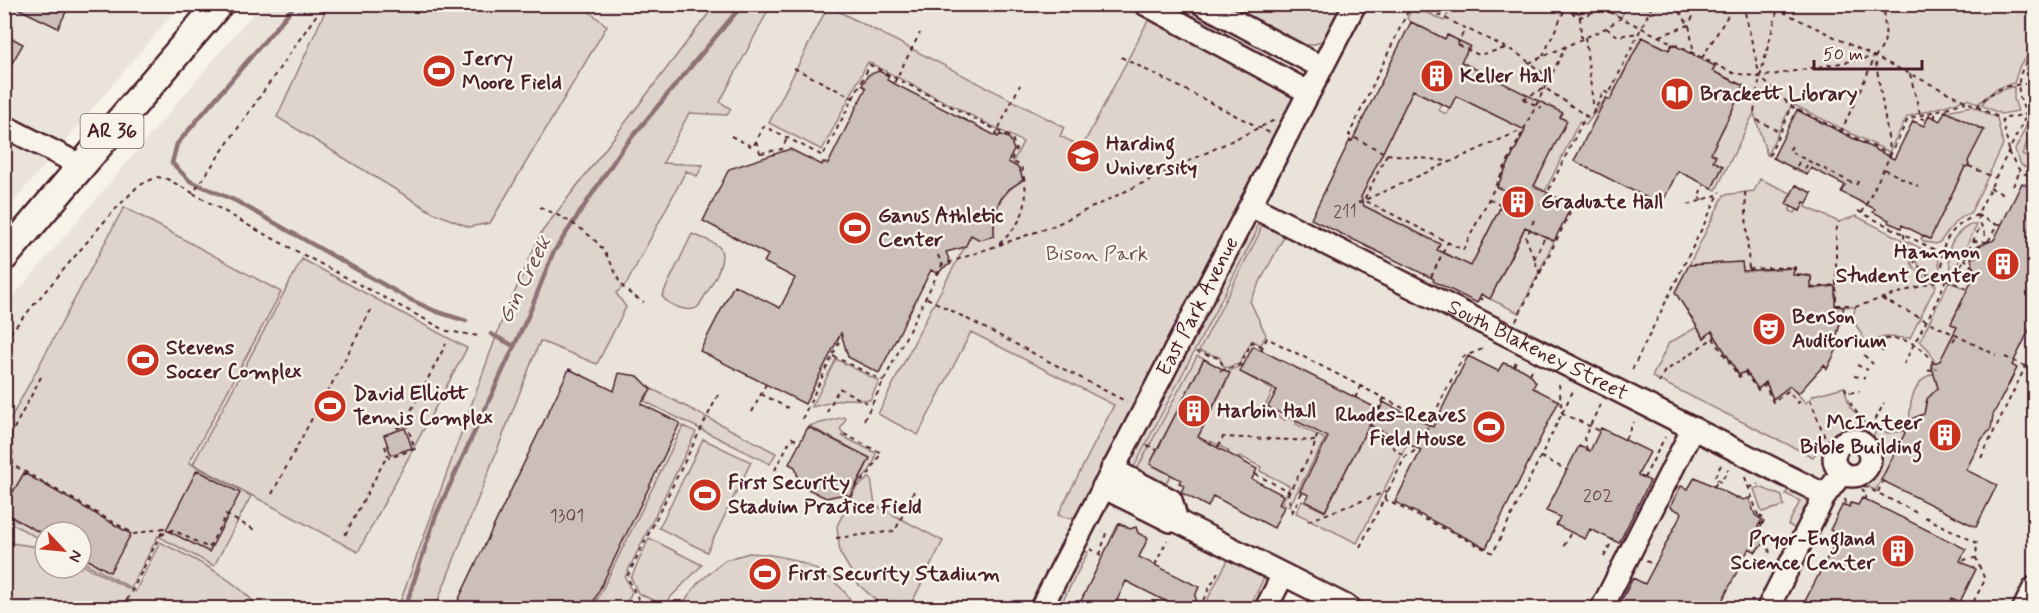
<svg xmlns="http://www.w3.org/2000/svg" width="2039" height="613" font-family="Mynerve,sans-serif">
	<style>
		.built { fill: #eae3da; fill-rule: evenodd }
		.green { fill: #ded4cc; stroke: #947a7c; stroke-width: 1.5 }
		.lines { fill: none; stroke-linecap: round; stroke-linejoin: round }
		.stream { stroke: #8e7275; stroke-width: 4.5 }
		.building { fill: #ccbfb9; stroke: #4a1f2b; stroke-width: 1.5; fill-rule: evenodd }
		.minor-casing { stroke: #4a1f2b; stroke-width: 26 }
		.major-casing { stroke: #4a1f2b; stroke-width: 32 }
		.path { stroke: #4a1f2b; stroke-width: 2; stroke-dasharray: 4.5 4.5; stroke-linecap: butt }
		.minor { stroke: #f7f3e8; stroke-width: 21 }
		.major { stroke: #f7f3e8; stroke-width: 27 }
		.labels { text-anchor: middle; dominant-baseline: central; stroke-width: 5; stroke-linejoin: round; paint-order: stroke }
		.number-label { font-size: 18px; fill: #6a474e }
		.shield { fill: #f7f3e8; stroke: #7e5f64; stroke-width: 1.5 }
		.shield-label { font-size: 20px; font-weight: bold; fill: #4a1f2b }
		.poi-label { font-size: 21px; font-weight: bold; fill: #4a1f2b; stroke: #f7f3e8; text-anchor: start }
		.park-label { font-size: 21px; fill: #6f4c53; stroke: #f7f3e8 }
		.street-label { font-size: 21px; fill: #4a1f2b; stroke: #f7f3e8 }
		.water-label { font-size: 22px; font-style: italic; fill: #6c4950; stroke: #f7f3e8 }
	</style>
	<rect width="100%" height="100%" fill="#f7f3e8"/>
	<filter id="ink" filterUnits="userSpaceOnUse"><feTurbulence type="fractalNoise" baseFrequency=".0167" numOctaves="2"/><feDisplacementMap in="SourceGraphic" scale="12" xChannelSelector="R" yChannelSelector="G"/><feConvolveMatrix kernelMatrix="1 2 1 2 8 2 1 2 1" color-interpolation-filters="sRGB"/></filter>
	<g filter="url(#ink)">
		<path class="built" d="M5,5H180L5,212Z
			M260,5H2034V575L2020,604L2028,608H1363L1275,564L1252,608H5L4,308ZM45,532H81V568H45Z"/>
		<path class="green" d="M1453,4L1562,5L1580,14L1585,5H1597L1621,17L1628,4L2034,5V50L2020,65L2014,83L1996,89L1978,104L1968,99L1907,117L1889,152L1792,104L1767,155L1754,113L1716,190L1712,188L1723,166L1713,161L1716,156L1711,153L1744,86L1713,71L1715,66L1673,45L1669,50L1642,37L1610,100L1606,98L1586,125L1579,122L1539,204L1528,199L1566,120L1560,117L1562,113L1461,62L1469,46L1448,35L1445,39L1411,22L1407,18L1411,11L1428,13L1444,21Z
			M328,5H581L607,26L490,223L469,227L432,212L277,117Z
			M715,5H771L720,102L731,109L727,115L689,113L663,163L703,165L697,176L686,171L627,283L616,293L626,307L597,364L540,341L435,608H398L501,323L541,233Z
			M1218,5H1346C1335,25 1329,48 1301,45Z
			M828,6L1064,127L1060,136L1082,147L1151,15L1284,87L1292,98V109L1081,512C1073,519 1068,519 1058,515L1114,405L971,332L918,435L878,414L931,309L971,235L994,236C994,207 999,196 1023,179L1019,168L1012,164L1023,142L868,62L822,150L769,123Z
			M2014,86V99L2018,111L2001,114L1983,106L1982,104L1989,95Z
			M1413,90L1441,104L1438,110L1446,114L1456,96L1525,130L1497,187L1508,192L1471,266L1435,254L1440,244L1358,203Z
			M1972,106L1997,118L2003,145L1971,212L1956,221L1940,242L1936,244L1925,242L1921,239L1922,236L1930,239L1965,167L1969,166L1968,161L1983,130L1945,111Z
			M2034,109V128L2022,154L2034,160V171L2021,165L2015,150Z
			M1760,179L1791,193L1786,204L1791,207L1790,211L1795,213L1797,210L1800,211L1804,202L1807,203L1806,207L1839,222L1856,216L1901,239L1913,266L1926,279L1936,285L1910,338L1886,337L1866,342L1853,320L1855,307L1835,306L1811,289V277L1793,275L1794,269L1743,271L1742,262L1689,265L1724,195L1754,191Z
			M124,207L281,292L189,463L251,496L214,566L158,536L131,588L81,561V532H45V542L5,520V429Z
			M1256,218L1259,219L1256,233L1131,473L1127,468V460Z
			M1530,218L1538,222L1534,231L1554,241L1519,313L1490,299Z
			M1262,221L1286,233L1250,301L1266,335L1261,345L1252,340L1239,364L1225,368L1219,357L1199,351L1259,234Z
			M1970,225H1977L1953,273C1943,253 1950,236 1970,225Z
			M692,234C700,237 712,241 718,246C732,258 705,295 698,307C688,314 668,305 662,296Z
			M1906,241L1938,257L1941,274L1939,277C1922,276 1911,255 1906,241Z
			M302,259L467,348L358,552L193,464Z
			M1949,281L1968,290L1951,323L1957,327L1940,361L1935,363L1929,350L1920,341Z
			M1697,327L1704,338L1712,331L1739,375L1746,371L1758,388L1766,382L1773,399L1790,386L1806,403L1814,395L1844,387L1850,407L1867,425L1864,431C1837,424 1828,437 1813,457L1652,377L1669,343Z
			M1197,356L1204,359L1150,464L1171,475L1164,486L1137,471V469Z
			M836,359L879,381L870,400L844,399L812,407Z
			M1242,366L1247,368L1244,374L1273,390L1264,409L1285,420L1294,404L1303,409L1296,424L1325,439L1289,507L1282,503L1290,486L1260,471L1261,467L1240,456L1234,467L1224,462L1229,451L1211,441L1204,455L1192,448L1228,379L1218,374Z
			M1934,373L1938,388L1927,399L1924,415L1910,420C1909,402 1914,380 1934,373Z
			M652,389L776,453L770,464L644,401Z
			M844,417L846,418L840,430L843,432L842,436L876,453C875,466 866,476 857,485L870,458L809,426Z
			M1369,425L1407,444L1357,543L1296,513L1302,501L1325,512Z
			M683,426L696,432L625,577L632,592L624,608H593Z
			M1877,429L1888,433L1904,431L1905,433L1876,490L1870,488L1867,484C1884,468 1885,456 1873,437Z
			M703,439L751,462L707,552L659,528Z
			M869,478L871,479L875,505L943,541L911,604L895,608H885L859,585L840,553L837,526L856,488Z
			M1760,487L1782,496L1784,506L1762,512L1754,489Z
			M1789,487L1805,492L1812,501L1799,530L1788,525L1800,501L1786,494Z
			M649,538L702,565L663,605L638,593L631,578Z
			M4,542L45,548V568H81V564L135,592L160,542C195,560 234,577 259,608H5Z
			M1081,549L1088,552L1059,608H1050Z
			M749,553C780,554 816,563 839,586C846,592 851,601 856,608H679L698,583L725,560Z
			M1231,554L1267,572L1249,608H1203Z"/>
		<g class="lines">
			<path class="stream" d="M296,4L177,144L172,163L190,181L236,201L409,299L435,311L466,321
				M491,334L514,346
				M405,608L436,515L529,314L553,253L622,149L743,4"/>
		</g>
		<path class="building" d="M9,4H70L58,28Z
			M1411,22L1445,39L1447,35L1470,46L1461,62L1563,113L1560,117L1567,121L1534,186L1572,205L1554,241L1525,227L1490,299L1481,294L1477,303L1433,281L1434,279L1311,219L1350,140L1352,141ZM1413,90L1450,108L1456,96L1525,130L1497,187L1508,192L1471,266L1437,250L1440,244L1364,206L1361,197Z
			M4,34L23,44L4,77Z
			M1642,37L1669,50L1672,44L1715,66L1712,71L1744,86L1711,153L1716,156L1713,161L1723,166L1712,188L1678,171L1661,205L1574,161L1606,98L1610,100Z
			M879,71L889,76L887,80L998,137L1000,134L1010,139L1014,150L1008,162L1019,168L1023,180L1009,189L1000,200L994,214V236L980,240L971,235L965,247L946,252L951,264L943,268L938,274L931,270L879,373L848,357L841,333L805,404L700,351L734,285L780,308L795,278L764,262L768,255L703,221L729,169L790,149L822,165L823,162L828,164L866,88L862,85L868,75Z
			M1797,110L1894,159L1913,121L1924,126L1929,115L1940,121L1945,111L1984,130L1968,161L1969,166L1965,167L1930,239L1902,225L1901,228L1888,222L1889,220L1873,212L1875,209L1841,192L1845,185L1811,168L1807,175L1773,158Z
			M2022,183L2034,189V320L2012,365L2017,368L1993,415L1991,429L1982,439L1966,470L1997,485L1976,527L1881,480L1905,433L1901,423L1924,414L1927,399L1938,388L1931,364L1940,361L1957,327L1951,324L1975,274L1971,258L1980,255L1976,247L1994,240Z
			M1796,185L1812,193L1807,203L1804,202L1800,211L1786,204Z
			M1742,262L1743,271L1794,268L1793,275L1811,276V289L1835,286V306L1844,307L1835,343H1840L1827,369L1824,365L1798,394L1790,386L1773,399L1766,382L1758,389L1746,371L1739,375L1712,331L1704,338L1675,292L1689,265Z
			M1253,346L1380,410L1383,402L1433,427L1468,356L1498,371L1503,363L1522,369L1530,374L1536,382L1533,388L1559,401L1486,548L1395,502L1421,450L1369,425L1325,511L1305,501L1309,495L1300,491L1328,437L1268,407L1277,390L1240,372Z
			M1204,359L1230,373L1198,437L1257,469L1252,479L1283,495L1279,504L1284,507L1274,528L1213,496L1208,507L1182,493L1181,492L1184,486L1179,483L1181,480L1150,464Z
			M569,369L614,391L619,373L638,376L651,389L641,404L680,423L590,609H454Z
			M808,427L870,458L850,496L845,494L826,498L800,485L795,467L789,464Z
			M405,428L412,448L391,455L384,435Z
			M1601,428L1650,452L1638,475L1650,481L1619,543L1590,529L1585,539L1556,525L1560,517L1546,511L1579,446L1590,451Z
			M197,470L240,493L209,552L166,530Z
			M24,473L131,534L110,572L81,556V532H39L4,513V507Z
			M1695,477L1737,498V497L1744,500L1749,498L1755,515L1762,520L1758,526L1765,544L1759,547L1756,552L1749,548L1718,609H1617L1633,578L1645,584L1682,513L1670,507L1681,486L1688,489Z
			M1862,498L1966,549L1960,561L1976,569L1960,602L1952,598L1947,609H1801L1839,535L1830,530L1843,504L1849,507L1851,503L1858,505Z
			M1119,523L1130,529L1136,527L1138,533L1148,538L1139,557L1199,587L1195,596L1197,602L1191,603L1188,609H1181L1126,581L1113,609H1077Z"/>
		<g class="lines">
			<defs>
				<g id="minor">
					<path d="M1145,4L1308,92"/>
					<path d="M1202,4L1321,67"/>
					<path d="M4,126L82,166"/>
					<path id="s1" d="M1251,206L1825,495"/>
					<circle cx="1852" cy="458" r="18"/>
					<path d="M1112,469L1171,500L1177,521"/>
					<path d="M1103,487L1171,521H1177L1350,608"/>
					<path id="s2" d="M1041,608L1355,4"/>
					<path d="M1266,608L1283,575"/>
					<path d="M1602,608L1693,428"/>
					<path d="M1768,608L1825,495L1842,473"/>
					<path d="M2024,608L2034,588"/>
				</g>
				<path id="major" d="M4,257L219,4"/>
			</defs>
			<use href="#minor" class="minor-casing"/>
			<use href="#major" class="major-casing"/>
			<path class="path" d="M1555,4L1580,17L1603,9
				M1593,4L1733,73L1760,77L1875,57L1891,155
				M1674,4L1689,25L1694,54
				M1743,4L1760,77L1792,107L1891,155
				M1767,4L2002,119
				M1580,17L1581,38
				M1606,28L1618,36L1639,33
				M1660,36L1689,25L1699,4
				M1585,37L1594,112
				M1457,45L1465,29
				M1458,45L1479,55L1506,48
				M1543,56L1565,9
				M1121,57L1270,133
				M1702,58L1735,4
				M1529,63L1606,28L1621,18
				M794,68L859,101
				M1910,74L1921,118L1926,120
				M1550,79L1517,53L1430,11L1409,9L1349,135L1387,154L1364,200L1463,250L1566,46
				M894,83L920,33
				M1523,99L1545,88L1588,117L1594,112L1604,91L1609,94L1653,4
				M1523,99L1542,108
				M1977,107C1990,90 2008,84 2028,84
				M1754,112L1760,77L1779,4
				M1935,118V111
				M1757,120L1780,132
				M1841,132L1875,57C1894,35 1880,28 1886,4
				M731,136L753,147L764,126L823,156L870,65L1012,138L1016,150L1011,161L1021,166C1031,200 1026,220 999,244
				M995,136L1020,85
				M756,141L762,158
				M1792,146L1789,151L1856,185L1859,180
				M2009,150L2002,119L2027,114C2014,93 2016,70 2034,54
				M2008,152L2020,171L2034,179
				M761,153L782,149L787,138
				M1387,154L1447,161
				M1769,156L1792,107
				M1969,166L1995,178
				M1791,168L1795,170L1801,158
				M1805,169L1809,161
				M1884,169L1918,186
				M2013,186L2020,171
				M1990,188L2005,195
				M1745,192L1749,271
				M193,193L253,228L447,331L479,336
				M1489,199L1502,205
				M1703,200L1698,197L1704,184
				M1358,203L1524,129
				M1688,205L1717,195
				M1541,206L1586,115
				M540,207C565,218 593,232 607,256C622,281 614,286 644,302
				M1858,211L1941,253
				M1862,213L1908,119L1966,102
				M1977,215L1997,225L1988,242
				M1977,215L1988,242
				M1534,220L1526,238L1540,274
				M1997,225L2002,223V219
				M1904,234C1904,255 1920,270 1936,281
				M1973,241L1988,242
				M938,255L942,265
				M1964,258L1974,269
				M1534,259L1545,237
				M1749,269L1795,267V274L1812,276V288L1836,285V305H1850V307
				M1957,274L1981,225
				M1431,277L1448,242
				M1946,279L1965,288L1974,269
				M1836,285V231L1839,222
				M927,298L1127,402
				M1479,298L1484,300L1482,303
				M1882,299L1996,355
				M1855,307L1974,269
				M1516,321L1574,205
				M1713,338L1739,377L1745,373L1758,390L1765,385L1773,402L1788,391L1798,403L1802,399
				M4,340L109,216L138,186L157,177L167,179L193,193L324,4
				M1876,341C1901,334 1926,344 1936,369
				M1953,341L1956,336
				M1868,345L1876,341L1883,352
				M1261,350L1267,338L1430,422
				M1196,352L1219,358L1225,370
				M1864,355L1873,364
				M833,356L884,381
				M2005,357L2034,370
				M1904,364C1916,338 1936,307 1945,281C1947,276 1943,270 1942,264C1940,239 1956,224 1977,215L2033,102
				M1857,365L1868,370
				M1514,366L1517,359
				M1632,370L1720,192
				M1220,371L1240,365L1252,342L1263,347
				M1928,371L1936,368
				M1530,374L1533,368
				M1854,376L1865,378
				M41,377L11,434L13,465L134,534L164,528L123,608
				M1659,383L1664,372L1716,336
				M1559,384L1562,413
				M1845,387L1847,393L1860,391
				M327,393L373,306
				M761,394L788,408
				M1355,398L1361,386
				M1384,398L1369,428L1405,457
				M1810,399L1827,443
				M1850,402C1862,426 1885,433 1909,424
				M752,412L766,384
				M827,412L839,388L871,405
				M1562,413L1600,431
				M802,419L841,338
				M864,420L942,265L1053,226L1275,120
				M403,426L446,344
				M844,434L881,453L869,474L856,486L850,498
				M792,438L800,442
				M1625,439L1634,422
				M1863,444L1884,403
				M1147,445L1157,450
				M385,446L389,458L415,449L407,425L394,429
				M1218,447L1223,437L1315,441
				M1587,450L1584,438L1600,405
				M1541,457L1567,470
				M1981,458L2034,349
				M1721,465L1714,478L1721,482L1728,469
				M775,470L792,437
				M1255,474L1290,492
				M1745,477L1759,518
				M1644,478L1665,437
				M1864,486L1917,513
				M1714,487L1718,480
				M1749,488L1758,484
				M1862,489L1867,495L1864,499
				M1878,492L1883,481
				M272,494L317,409
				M1384,499L1493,553L1573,391
				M1845,499L1846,503L1850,505
				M1292,513L1288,494L1313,450L1318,432
				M1292,513L1302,492
				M1759,516L1765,519L1761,526
				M1925,517L1977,543L1976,558L1985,580L1970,608
				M1308,521L1388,491
				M1760,523L1770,553
				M161,535L173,530L209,548L226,515L257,531
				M345,535L388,454
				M836,538L895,531L916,487
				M1564,546L1571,532
				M1360,547L1405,457L1416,450L1463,357L1485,348
				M1090,549L1103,556
				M1100,555L1106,533L1102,531
				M1604,557L1613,539
				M1963,560L1975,558
				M1646,561L1655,565
				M1155,565L1167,540
				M643,608L627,577L718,395
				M1130,608L1131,606L1136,608
				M1199,608L1220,568"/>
			<use href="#minor" class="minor"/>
			<use href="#major" class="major"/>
		</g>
	</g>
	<defs>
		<symbol id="stadium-disc" viewBox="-11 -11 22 22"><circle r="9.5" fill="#c8321e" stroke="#f7f3e8"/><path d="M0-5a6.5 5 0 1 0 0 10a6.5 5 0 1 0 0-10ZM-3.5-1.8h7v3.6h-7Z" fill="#fff"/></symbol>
		<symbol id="building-disc" viewBox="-11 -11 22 22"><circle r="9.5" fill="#c8321e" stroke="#f7f3e8"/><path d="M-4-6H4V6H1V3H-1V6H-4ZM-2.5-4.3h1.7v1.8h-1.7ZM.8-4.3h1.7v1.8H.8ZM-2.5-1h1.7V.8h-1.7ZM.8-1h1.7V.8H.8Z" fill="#fff"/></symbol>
		<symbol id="library-disc" viewBox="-11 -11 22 22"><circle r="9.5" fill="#c8321e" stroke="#f7f3e8"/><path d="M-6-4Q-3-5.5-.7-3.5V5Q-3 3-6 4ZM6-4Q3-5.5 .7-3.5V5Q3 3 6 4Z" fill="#fff"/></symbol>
		<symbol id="university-disc" viewBox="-11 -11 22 22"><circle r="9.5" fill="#c8321e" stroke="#f7f3e8"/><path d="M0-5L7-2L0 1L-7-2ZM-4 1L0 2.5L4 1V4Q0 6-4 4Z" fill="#fff"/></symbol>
		<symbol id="theatre-disc" viewBox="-11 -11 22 22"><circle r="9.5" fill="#c8321e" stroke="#f7f3e8"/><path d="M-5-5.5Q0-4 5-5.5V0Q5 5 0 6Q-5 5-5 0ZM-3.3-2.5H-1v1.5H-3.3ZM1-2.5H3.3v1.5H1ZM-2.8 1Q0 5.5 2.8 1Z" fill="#fff"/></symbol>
	</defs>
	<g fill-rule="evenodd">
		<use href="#stadium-disc" x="420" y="52" width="38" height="38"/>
		<use href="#building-disc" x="1418" y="57" width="38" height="38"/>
		<use href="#library-disc" x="1658" y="75" width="38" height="38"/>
		<use href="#university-disc" x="1064" y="137" width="38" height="38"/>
		<use href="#building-disc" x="1499" y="183" width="38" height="38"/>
		<use href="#stadium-disc" x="836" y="209" width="38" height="38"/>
		<use href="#building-disc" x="1984" y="245" width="38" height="38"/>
		<use href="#theatre-disc" x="1750" y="310" width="38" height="38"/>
		<use href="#stadium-disc" x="124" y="341" width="38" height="38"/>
		<use href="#stadium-disc" x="311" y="387" width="38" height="38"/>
		<use href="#building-disc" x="1175" y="392" width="38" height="38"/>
		<use href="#stadium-disc" x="1470" y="408" width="38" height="38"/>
		<use href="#building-disc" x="1926" y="416" width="38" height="38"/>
		<use href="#stadium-disc" x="686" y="476" width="38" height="38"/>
		<use href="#building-disc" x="1879" y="532" width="38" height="38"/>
		<use href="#stadium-disc" x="746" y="555" width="38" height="38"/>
	</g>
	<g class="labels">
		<g class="number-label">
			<text x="1345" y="212">211</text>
			<text x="1598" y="496">202</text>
			<text x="567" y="516">1301</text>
		</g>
		<rect class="shield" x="80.5" y="114" width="63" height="34" rx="4.5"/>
		<g class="shield-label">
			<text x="112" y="131">AR 36</text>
		</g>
		<g class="poi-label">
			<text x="462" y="59">Jerry<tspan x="462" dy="24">Moore Field</tspan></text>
			<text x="1460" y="76">Keller Hall</text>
			<text x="1700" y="94">Brackett Library</text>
			<text x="1106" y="144">Harding<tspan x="1106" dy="24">University</tspan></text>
			<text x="1541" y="202">Graduate Hall</text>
			<text x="878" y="216">Ganus Athletic<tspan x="878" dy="24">Center</tspan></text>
			<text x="1980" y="252" text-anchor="end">Hammon<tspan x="1980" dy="24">Student Center</tspan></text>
			<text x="1792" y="317">Benson<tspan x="1792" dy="24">Auditorium</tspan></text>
			<text x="166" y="348">Stevens<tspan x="166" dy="24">Soccer Complex</tspan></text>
			<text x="353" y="394">David Elliott<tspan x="353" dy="24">Tennis Complex</tspan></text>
			<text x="1217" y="411">Harbin Hall</text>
			<text x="1466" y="415" text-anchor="end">Rhodes-Reaves<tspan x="1466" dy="24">Field House</tspan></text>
			<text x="1922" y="423" text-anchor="end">McInteer<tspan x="1922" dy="24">Bible Building</tspan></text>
			<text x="728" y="483">First Security<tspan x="728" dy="24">Staduim Practice Field</tspan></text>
			<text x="1875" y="539" text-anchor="end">Pryor-England<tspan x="1875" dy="24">Science Center</tspan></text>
			<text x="788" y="574">First Security Stadium</text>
		</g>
		<g class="park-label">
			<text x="1097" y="254">Bison Park</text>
		</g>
		<g class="street-label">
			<text stroke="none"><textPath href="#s2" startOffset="340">East Park Avenue</textPath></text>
			<text stroke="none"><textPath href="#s1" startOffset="321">South Blakeney Street</textPath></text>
		</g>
		<g class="water-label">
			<text transform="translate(525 280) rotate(-64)">Gin Creek</text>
		</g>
	</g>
	<rect width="2039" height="613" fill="none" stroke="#f7f3e8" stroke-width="24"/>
	<rect x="12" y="12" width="2015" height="589" fill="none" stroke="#4a1f2b" stroke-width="2" filter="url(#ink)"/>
	<g transform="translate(63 550) rotate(116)"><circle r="28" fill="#f7f3e8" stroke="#b29e9c" stroke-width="1.5"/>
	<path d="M0-4.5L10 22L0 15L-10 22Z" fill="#c8321e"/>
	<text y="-9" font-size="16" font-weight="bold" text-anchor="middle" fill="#4a1f2b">N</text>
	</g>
	<path d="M1814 60v9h108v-9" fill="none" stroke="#4a1f2b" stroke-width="3"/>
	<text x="1823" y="60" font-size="18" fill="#4a1f2b" stroke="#f7f3e8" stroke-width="4.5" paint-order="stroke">50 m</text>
</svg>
